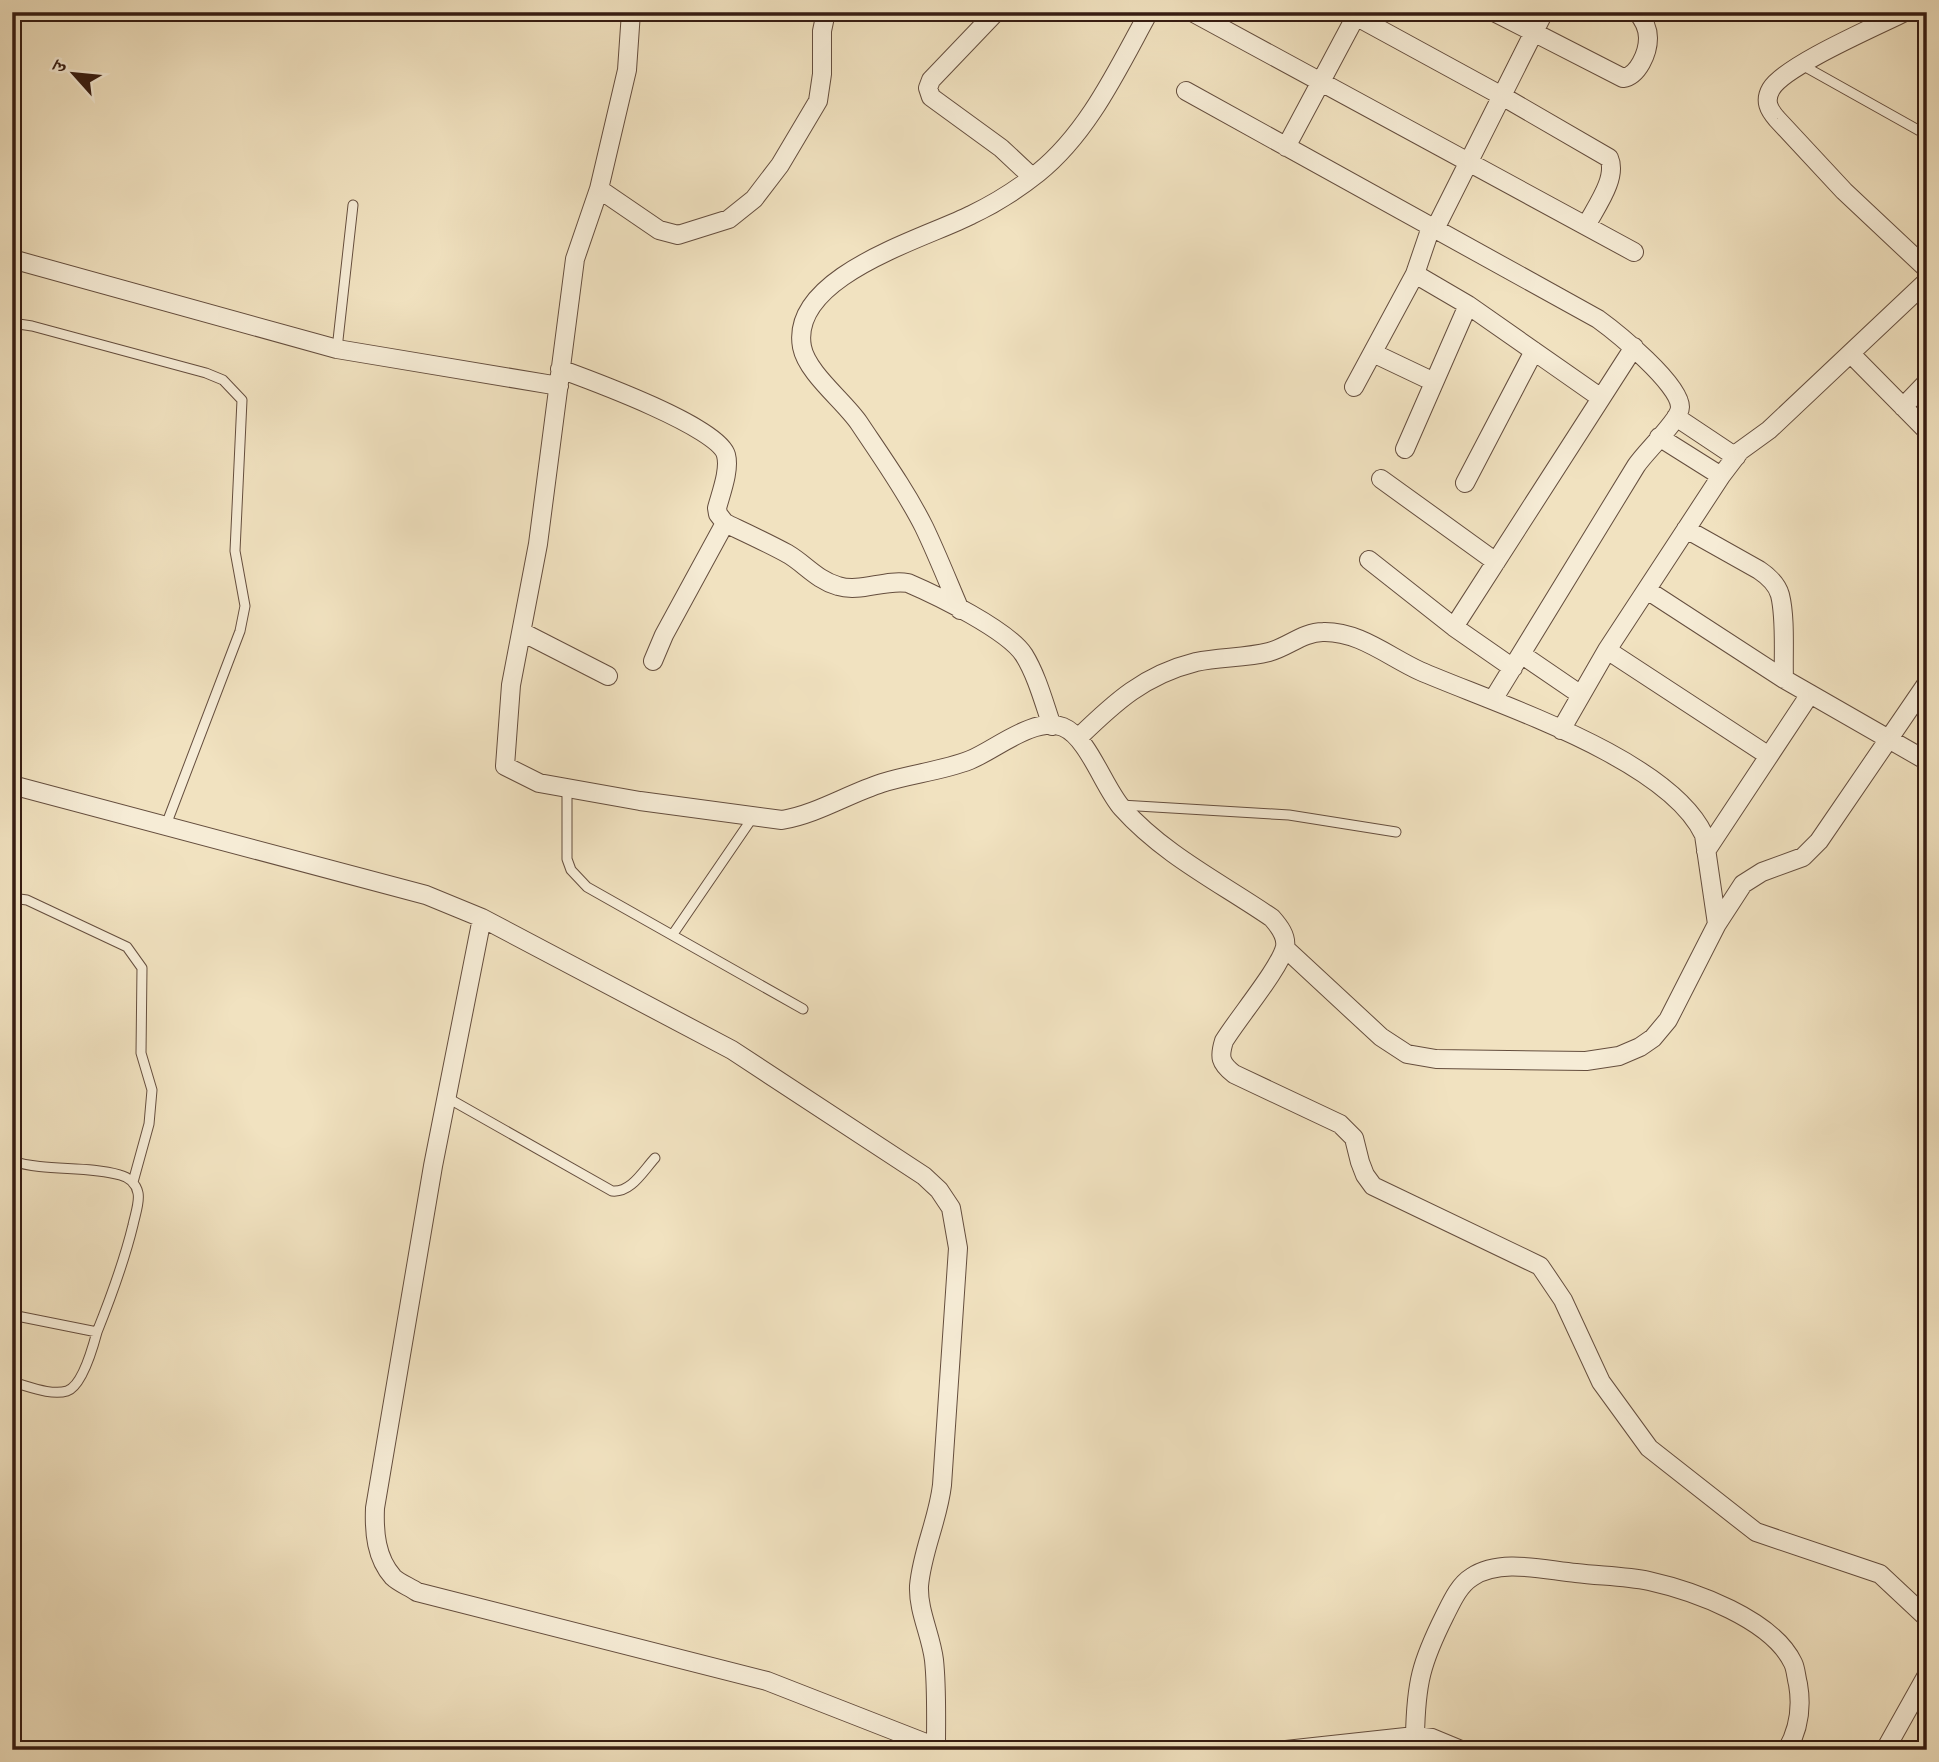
<svg xmlns="http://www.w3.org/2000/svg" width="1939" height="1762" font-family="'Old Standard TT','Noto Serif Devanagari',serif">
	<style>
		.lines { fill: none; stroke-linecap: round; stroke-linejoin: round }
		.service-casing { stroke: #654e3e; stroke-width: 11 }
		.minor-casing { stroke: #654e3e; stroke-width: 20 }
		.service { stroke: #f6ecd6; stroke-width: 9 }
		.minor { stroke: #f6ecd6; stroke-width: 18 }
	</style>
	<rect width="100%" height="100%" fill="#f1e2c0"/>
	<filter id="stains"><feTurbulence type="fractalNoise" baseFrequency=".00286" numOctaves="4"/><feColorMatrix values="0 0 0 0 .2 0 0 0 0 .09 0 0 0 0 .02 0 0 0 .5 -.17"/></filter>
	<radialGradient id="worn" r=".72"><stop offset=".6" stop-color="#630" stop-opacity="0"/><stop offset="1" stop-color="#630" stop-opacity=".3"/></radialGradient>
	<g class="lines">
		<defs>
			<path id="service" d="M1802,65L1927,135
				M12,323L32,326L206,373L223,380L242,400L235,551L245,606L240,631L166,825
				M337,349L353,205
				M567,788V859L571,870L587,887L803,1009
				M1121,805L1289,815L1396,832
				M12,898L27,900L127,947L142,968L141,1053L152,1090L149,1124L133,1182
				M673,934L753,817
				M446,1097L612,1191C631,1193 643,1171 655,1158
				M12,1161C47,1172 85,1165 120,1175C128,1177 136,1183 138,1193C140,1202 135,1215 133,1225C124,1262 111,1297 97,1332
				M12,1315L97,1332C93,1347 82,1386 67,1391C51,1396 28,1386 12,1382"/>
			<path id="minor" d="M631,12L627,70L599,189L575,259L538,544L511,685L505,766L539,783L640,801L782,820C817,814 848,794 882,783C910,774 942,771 970,760C995,750 1034,716 1063,727C1088,737 1104,788 1122,808C1164,855 1221,883 1272,918C1279,926 1287,936 1285,947C1280,968 1238,1018 1224,1041C1219,1057 1220,1063 1234,1074L1340,1124L1354,1138L1360,1162L1365,1175L1373,1186L1540,1266L1563,1300L1601,1382L1649,1448L1756,1532L1880,1574L1927,1618
				M996,12L931,80L928,88L931,97L1001,148L1032,177
				M1192,12L1634,252
				M1348,12L1502,96L1609,158C1618,178 1595,208 1586,226
				M1494,12L1623,78C1638,76 1648,53 1648,38C1648,29 1643,19 1637,12
				M1905,12C1877,26 1784,66 1771,89C1764,101 1769,110 1777,119L1844,191L1927,269
				M1186,91L1598,319C1616,332 1680,384 1680,407C1680,420 1645,452 1636,466C1589,544 1541,621 1494,698
				M1286,147L1358,12
				M599,189L659,230L678,235L729,219L754,199L780,165L818,101L822,74V31L826,12
				M1431,227L1415,274L1468,305L1601,398
				M1435,229L1544,12
				M12,259L337,349L559,386
				M1373,353L1434,382
				M1851,354L1927,431
				M560,369C590,380 719,427 726,455C730,470 721,493 717,508L718,514L725,523L664,635L653,661
				M1354,387L1415,274
				M1903,407L1927,382
				M1676,417L1736,457
				M1659,437L1721,476
				M1405,449L1468,305
				M1381,479L1496,562
				M1465,483L1534,351
				M725,523C746,533 768,543 788,554C805,564 817,580 838,586C860,593 885,579 908,583C936,595 1008,630 1024,655C1037,676 1044,703 1052,726
				M1686,529L1759,570C1768,576 1777,584 1780,595C1786,619 1783,654 1784,679
				M1369,560L1454,627L1513,668
				M1647,590L1784,679L1927,761
				M960,610C948,582 937,554 924,527C906,491 881,456 859,423C844,401 807,373 802,347C789,276 924,239 971,215C994,204 1018,189 1038,173C1089,132 1118,68 1149,12
				M1454,627L1634,347
				M522,632L608,676
				M1607,650L1769,756
				M1521,654L1581,695
				M1561,730L1607,650L1721,476L1740,451L1769,430L1927,281
				M1078,738C1115,702 1144,675 1196,662C1220,657 1245,658 1269,652C1288,647 1303,632 1323,632C1359,631 1389,657 1420,671C1496,704 1668,758 1704,835L1717,924
				M12,785L426,895L482,918L433,1166L375,1508C374,1532 376,1558 393,1577C399,1583 410,1587 417,1592L767,1681L936,1747
				M1706,851L1810,694
				M482,918L732,1050L924,1176L939,1190L951,1208L958,1248L942,1485C938,1520 922,1551 919,1586C918,1611 931,1635 934,1660C937,1688 936,1718 936,1747L944,1750
				M1285,948L1381,1037L1407,1054L1436,1059L1586,1061L1619,1056L1640,1047L1653,1038L1668,1020L1717,924L1743,884L1762,872L1803,857L1819,841L1927,683
				M1415,1736C1416,1683 1421,1663 1445,1615C1452,1601 1459,1585 1472,1577C1500,1558 1544,1570 1576,1573C1600,1576 1625,1576 1649,1581C1694,1591 1772,1619 1793,1663C1796,1669 1796,1677 1798,1684C1802,1707 1799,1729 1787,1750
				M1286,1750L1415,1736L1432,1738L1461,1750
				M1885,1750L1927,1675"/>
		</defs>
		<use href="#service" class="service-casing"/>
		<use href="#minor" class="minor-casing"/>
		<use href="#service" class="service"/>
		<use href="#minor" class="minor"/>
	</g>
	<rect width="1939" height="1762" fill="none" stroke="#f1e2c0" stroke-width="42"/>
	<rect x="14" y="14" width="1911" height="1734" fill="none" stroke="#361c12" stroke-width="3.5"/>
	<rect x="21" y="21" width="1897" height="1720" fill="none" stroke="#361c12" stroke-width="2"/>
	<g transform="translate(74 74) rotate(297)" stroke="#f6ecd6" stroke-width="5" paint-order="stroke">
	<path d="M0-5L12 26L0 18L-12 26Z" fill="#361c12"/>
	<text y="-10" font-size="19" font-weight="bold" text-anchor="middle" fill="#361c12">उ</text>
	</g>
	<rect width="100%" height="100%" filter="url(#stains)"/>
	<rect width="100%" height="100%" fill="url(#worn)"/>
</svg>
